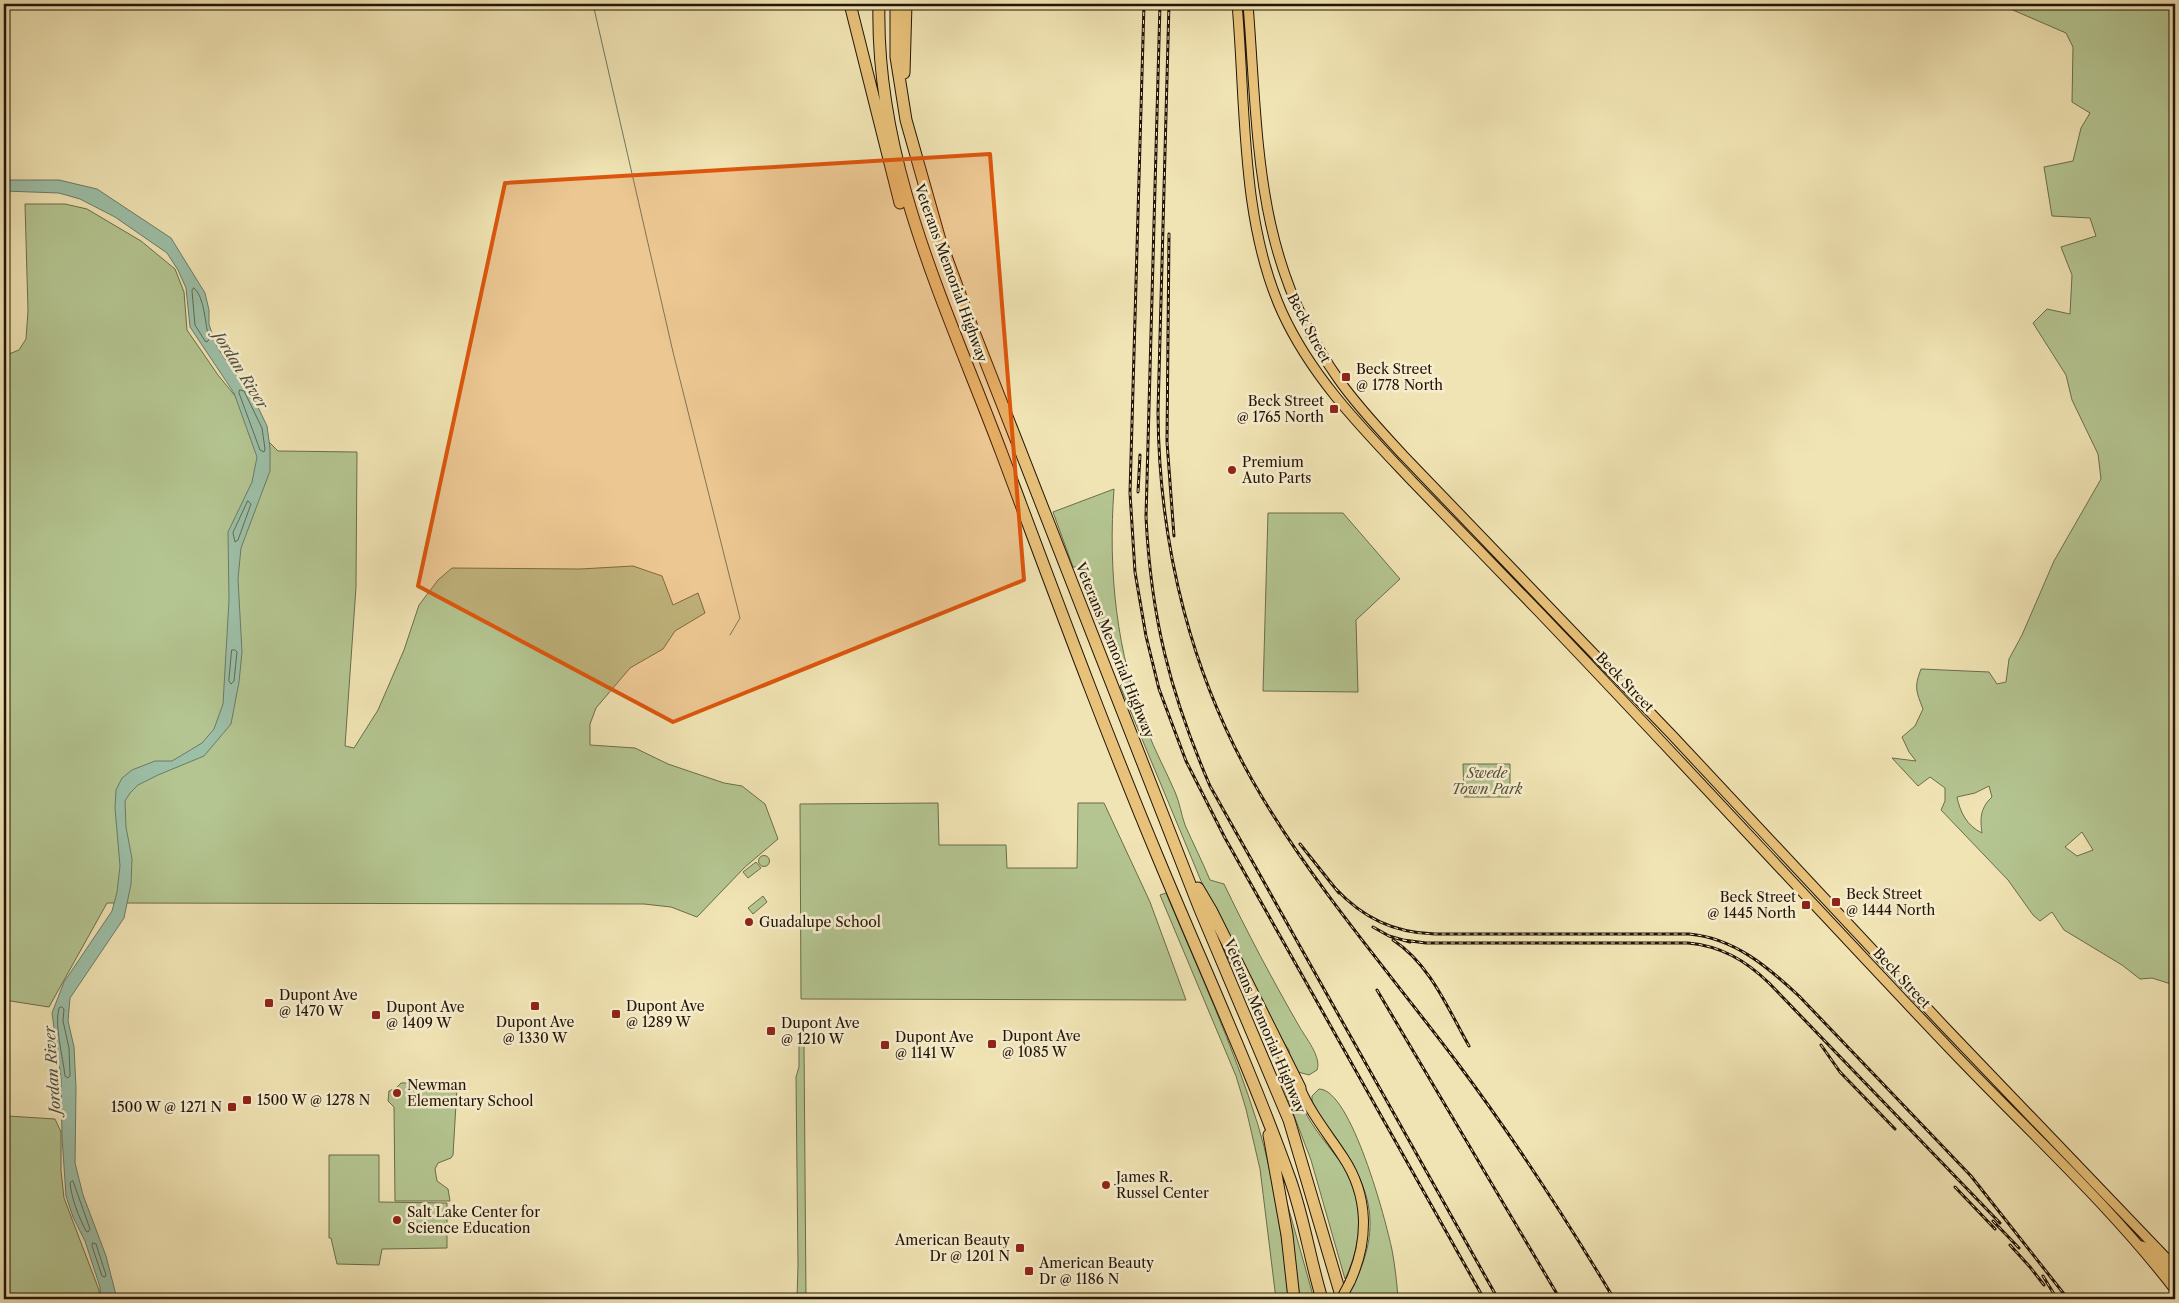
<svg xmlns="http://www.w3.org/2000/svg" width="2179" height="1303" font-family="'Libre Caslon Text',serif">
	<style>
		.green { fill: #b4c591; stroke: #6b6c4c; fill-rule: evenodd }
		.water { fill: #9cbfa7; stroke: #6b7b67 }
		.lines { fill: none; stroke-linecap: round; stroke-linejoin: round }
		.shore { stroke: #5f6a56; stroke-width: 1 }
		.stream { stroke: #6b7b67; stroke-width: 1 }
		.major-casing { stroke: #221406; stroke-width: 11 }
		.highway-casing { stroke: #221406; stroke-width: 13 }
		.major { stroke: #e8c27a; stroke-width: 9 }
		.highway { stroke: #e8c27a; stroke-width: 11 }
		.rail-casing { stroke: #221406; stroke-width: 3 }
		.rail { stroke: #f6edce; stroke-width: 1; stroke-dasharray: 4; stroke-linecap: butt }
		.major-bridge-casing { stroke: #221406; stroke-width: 11; stroke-linecap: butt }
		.major-bridge { stroke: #e8c27a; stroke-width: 9 }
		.marked { fill: #de560c; fill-opacity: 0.2; stroke: #de560c; stroke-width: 4; stroke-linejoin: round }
		.poi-dot { fill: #8f2418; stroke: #f6edce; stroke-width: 2 }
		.labels { text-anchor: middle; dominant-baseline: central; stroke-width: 5; stroke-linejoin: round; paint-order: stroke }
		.street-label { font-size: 14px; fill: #221406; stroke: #f6edce }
		.poi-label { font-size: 14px; fill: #221406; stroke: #f6edce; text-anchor: start }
		.park-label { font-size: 14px; font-style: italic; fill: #555237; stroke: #f6edce }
		.water-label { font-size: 15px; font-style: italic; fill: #4d503e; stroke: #f6edce }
	</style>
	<rect width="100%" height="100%" fill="#f1e4b4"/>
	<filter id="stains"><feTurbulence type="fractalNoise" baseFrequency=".004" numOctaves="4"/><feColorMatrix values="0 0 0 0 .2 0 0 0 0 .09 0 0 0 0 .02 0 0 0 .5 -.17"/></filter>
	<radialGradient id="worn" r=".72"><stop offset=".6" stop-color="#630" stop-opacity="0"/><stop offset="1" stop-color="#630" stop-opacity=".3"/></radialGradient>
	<path class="green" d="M1999,4H2175L2174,985L2152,978L2140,979L2122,965L2064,930L2052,912L2040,921L2033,915L2008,880L1941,810L1945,801V788L1930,777L1918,786L1892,758L1916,761L1909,752L1902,737L1915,726L1923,709C1916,691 1914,687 1921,669L1989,672L1997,684L2006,682L2009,659L2022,635L2054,561L2101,479L2098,454L2072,400L2066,375L2033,323L2047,309L2070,314L2072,275L2061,247L2096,236L2090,218L2052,216L2044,167L2073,161L2081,128L2090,113L2072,102L2073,47L2066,33ZM1989,786L1992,797C1980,808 1980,819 1982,833C1967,826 1960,812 1957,797L1975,793ZM2082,832L2093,850L2077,856L2065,847Z
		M25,204H65L87,209L141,241L175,269L184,292L187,330L218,375L236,397L249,422L278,451L357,452L356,587L345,746L354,748L378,710L404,650L419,605L438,580L452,568L580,569L633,566L662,576L673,605L698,593L705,613L675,631L663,649L630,668L596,708L590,724V745L635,748L668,764L724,783L742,786L765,804L778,839L745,867L697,917L671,907L644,904L107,903L49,1007L4,1000V356L19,350L26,339L28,311Z
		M1114,489C1108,571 1116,653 1147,730C1155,751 1166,771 1175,792C1180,803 1181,814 1185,825C1193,843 1202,861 1210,880L1224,884C1247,932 1272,979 1299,1026C1305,1037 1322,1057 1317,1070L1309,1075L1298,1072L1291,1062L1289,1050L1277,1033L1204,888L1120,686L1122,684L1076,567H1073L1053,512Z
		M1268,513H1343L1400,579L1356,620L1358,692L1263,691Z
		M1463,764H1510V797H1464Z
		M938,803L939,845H1006L1007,868H1077L1078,803H1104L1150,902L1186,1000L801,999L800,804Z
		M758.5 861a5.5 5.5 0 1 1 11 0a5.5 5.5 0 1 1-11 0Z
		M756,862L761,868L748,878L743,872Z
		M1166,893C1198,969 1233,1045 1258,1125C1275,1181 1282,1241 1290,1299H1276L1260,1169L1246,1109L1236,1076L1160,895Z
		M763,896L767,902L753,914L748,908Z
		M1239,972C1261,1017 1282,1064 1304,1110C1313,1128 1327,1144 1339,1160C1365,1198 1364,1239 1345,1279L1311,1160L1259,1024L1236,973Z
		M799,1045H804L806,1299H797L798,1265L796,1077L799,1067Z
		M401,1083H454L457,1087L453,1155L451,1158L438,1163L435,1169L437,1181L448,1189L450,1201H395L394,1107L388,1101L389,1091L396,1088Z
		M1319,1089C1351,1089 1386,1221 1392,1250C1395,1266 1397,1283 1398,1299H1351L1349,1293C1394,1212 1360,1171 1312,1105V1096Z
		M8,1116L55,1119L61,1132V1171L64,1198L99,1290L100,1299H4V1124H7Z
		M329,1155H379V1202L447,1203V1248L382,1249L379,1265L337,1264L331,1238H329Z
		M1284,1192L1314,1299H1297Z"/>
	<path class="water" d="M4,180H59L97,189L171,238L205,293L209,310V324L215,343L224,358L242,377L256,403L267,426L270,448V471L241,548L238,579L242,652L239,682L231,724L204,756L158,775L138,785L130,793L125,801L126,827L132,859L131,884L124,918L70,998L68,1021L74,1047L76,1088L75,1163L83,1195L106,1256L117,1299H101L100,1287L85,1241L73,1217L66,1196L62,1137L61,1078L52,1013L64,982L112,911L117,892L120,866L115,808L116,790L122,778L132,770L155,761H172L202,743L214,729L223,704L226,652L229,601L228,532L252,482L257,457L234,393L190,327L186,288L178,270L167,253L115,217L80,199L59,193L4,191Z"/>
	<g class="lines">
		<path class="shore" d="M194,288C205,297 205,325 209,339L207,342L205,341L195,325L192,291Z
			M240,390L244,391L262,428L265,449L264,452L260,450L239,393Z
			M248,501L251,504L238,540L235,542L233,533Z
			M232,650H235L237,652L234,681L231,684L229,681Z
			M62,1007L64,1009L63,1021L69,1048L70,1076L68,1078L65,1076C63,1057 54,1025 59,1008Z
			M73,1181L90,1229L88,1232L86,1231C78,1215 72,1200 70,1183Z
			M93,1243L96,1244L106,1275L105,1277L102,1276L92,1246Z"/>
		<path class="stream" d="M593,4L673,352L740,618L730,635"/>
		<defs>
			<path id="major" d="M1237,4C1246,104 1240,219 1282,312C1312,378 1363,429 1412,481C1454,524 1496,568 1538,611C1677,756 1812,904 1950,1049C2025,1128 2109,1204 2175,1290
				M1248,4C1259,143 1254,260 1339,380C1358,407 1381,431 1403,455L1672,735L1944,1026L2175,1267
				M1300,1088C1311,1114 1328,1134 1343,1157C1369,1196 1369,1240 1350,1282
				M2142,1246L2153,1254L2175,1278"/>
			<path id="highway" d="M850,4L900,203
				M879,4C875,163 947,308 1002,454C1053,590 1103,726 1159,860C1203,966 1251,1070 1290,1179C1304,1218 1310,1260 1322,1299
				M896,4V57L906,120L940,240L972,327L1199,907L1289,1120L1342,1299
				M904,73L906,4
				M1198,888L1211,910L1300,1088
				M1269,1135L1287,1235L1294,1299"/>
		</defs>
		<use href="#major" class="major-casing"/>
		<use href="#highway" class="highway-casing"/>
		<use href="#major" class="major"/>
		<use href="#highway" class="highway"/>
		<defs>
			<path id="rail" d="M1144,4L1130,493L1135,572L1146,636L1159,689L1186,761L1225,838L1484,1299
				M1160,4L1146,517C1151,618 1170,693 1210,786L1498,1299
				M1169,4L1158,412C1159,547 1192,681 1262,797C1317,889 1391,975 1456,1061C1513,1137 1565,1217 1614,1299
				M1169,234L1167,442L1174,536
				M1138,492L1140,455
				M1300,844L1339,893
				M1335,888C1363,918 1394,933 1435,934H1689C1734,938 1768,967 1799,996L1971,1176L2068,1299
				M1373,927L1389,936L1410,942
				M1393,940C1430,964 1448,1009 1469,1046
				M1403,940L1426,943H1688C1721,946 1745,960 1769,983L2000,1223
				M1377,990L1560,1299
				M1821,1045L1840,1072L1895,1129
				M1955,1187L1995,1229
				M1993,1221L2019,1248
				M2010,1245L2030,1267L2044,1285
				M2043,1276L2057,1299"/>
		</defs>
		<use href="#rail" class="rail-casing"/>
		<use href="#rail" class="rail"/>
		<defs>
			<path id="major-bridge" d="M1341,1299L1350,1282"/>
		</defs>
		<use href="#major-bridge" class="major-bridge-casing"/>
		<use href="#major-bridge" class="major-bridge"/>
	</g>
	<path class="marked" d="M990,154L1024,580L673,722L418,586L505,183Z"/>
	<g class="poi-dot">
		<rect x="1341" y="372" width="10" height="10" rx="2.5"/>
		<rect x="1329" y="404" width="10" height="10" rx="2.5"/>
		<circle cx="1232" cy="470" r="5"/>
		<rect x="1831" y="897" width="10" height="10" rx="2.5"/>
		<rect x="1801" y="900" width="10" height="10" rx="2.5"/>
		<circle cx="749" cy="922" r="5"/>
		<rect x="264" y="998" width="10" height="10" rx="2.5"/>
		<rect x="530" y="1001" width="10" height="10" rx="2.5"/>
		<rect x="611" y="1009" width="10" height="10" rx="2.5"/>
		<rect x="371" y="1010" width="10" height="10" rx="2.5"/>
		<rect x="766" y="1026" width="10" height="10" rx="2.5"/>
		<rect x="987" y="1039" width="10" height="10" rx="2.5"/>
		<rect x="880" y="1040" width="10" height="10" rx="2.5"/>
		<circle cx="397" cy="1093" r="5"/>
		<rect x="242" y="1095" width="10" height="10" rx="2.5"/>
		<rect x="227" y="1102" width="10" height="10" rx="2.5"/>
		<circle cx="1106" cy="1185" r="5"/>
		<circle cx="397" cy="1220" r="5"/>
		<rect x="1015" y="1243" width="10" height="10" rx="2.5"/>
		<rect x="1024" y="1266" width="10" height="10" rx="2.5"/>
	</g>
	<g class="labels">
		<g class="street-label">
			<text transform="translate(951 273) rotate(70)">Veterans Memorial Highway</text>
			<text transform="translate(1309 328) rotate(62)">Beck Street</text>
			<text transform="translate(1115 650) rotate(68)">Veterans Memorial Highway</text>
			<text transform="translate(1625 682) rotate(46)">Beck Street</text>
			<text transform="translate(1902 978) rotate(47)">Beck Street</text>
			<text transform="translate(1265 1026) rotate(67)">Veterans Memorial Highway</text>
		</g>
		<g class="poi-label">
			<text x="1356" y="369">Beck Street<tspan x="1356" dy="16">@ 1778 North</tspan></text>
			<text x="1324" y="401" text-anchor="end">Beck Street<tspan x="1324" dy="16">@ 1765 North</tspan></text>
			<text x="1242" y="462">Premium<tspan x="1242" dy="16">Auto Parts</tspan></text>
			<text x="1846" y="894">Beck Street<tspan x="1846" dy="16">@ 1444 North</tspan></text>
			<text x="1796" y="897" text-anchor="end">Beck Street<tspan x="1796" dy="16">@ 1445 North</tspan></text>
			<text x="759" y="922">Guadalupe School</text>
			<text x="279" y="995">Dupont Ave<tspan x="279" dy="16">@ 1470 W</tspan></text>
			<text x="626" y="1006">Dupont Ave<tspan x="626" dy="16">@ 1289 W</tspan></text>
			<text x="386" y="1007">Dupont Ave<tspan x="386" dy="16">@ 1409 W</tspan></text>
			<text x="535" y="1022" text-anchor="middle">Dupont Ave<tspan x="535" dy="16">@ 1330 W</tspan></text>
			<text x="781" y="1023">Dupont Ave<tspan x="781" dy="16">@ 1210 W</tspan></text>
			<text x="1002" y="1036">Dupont Ave<tspan x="1002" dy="16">@ 1085 W</tspan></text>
			<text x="895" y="1037">Dupont Ave<tspan x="895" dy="16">@ 1141 W</tspan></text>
			<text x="407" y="1085">Newman<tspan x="407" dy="16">Elementary School</tspan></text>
			<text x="257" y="1100">1500 W @ 1278 N</text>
			<text x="222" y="1107" text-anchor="end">1500 W @ 1271 N</text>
			<text x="1116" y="1177">James R.<tspan x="1116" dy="16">Russel Center</tspan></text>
			<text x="407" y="1212">Salt Lake Center for<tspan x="407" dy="16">Science Education</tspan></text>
			<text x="1010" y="1240" text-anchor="end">American Beauty<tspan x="1010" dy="16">Dr @ 1201 N</tspan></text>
			<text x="1039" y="1263">American Beauty<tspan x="1039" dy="16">Dr @ 1186 N</tspan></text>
		</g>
		<g class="park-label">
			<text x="1487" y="773">Swede<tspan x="1487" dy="16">Town Park</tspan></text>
		</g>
		<g class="water-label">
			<text transform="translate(241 370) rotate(58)">Jordan River</text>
			<text transform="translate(52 1070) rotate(-94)">Jordan River</text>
		</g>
	</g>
	<rect width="2179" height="1303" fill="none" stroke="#f1e4b4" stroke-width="20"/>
	<rect x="5" y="5" width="2169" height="1293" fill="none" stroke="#221406" stroke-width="2.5"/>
	<rect x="10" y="10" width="2159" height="1283" fill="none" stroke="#221406"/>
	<rect width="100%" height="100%" filter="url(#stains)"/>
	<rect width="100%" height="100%" fill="url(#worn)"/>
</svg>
